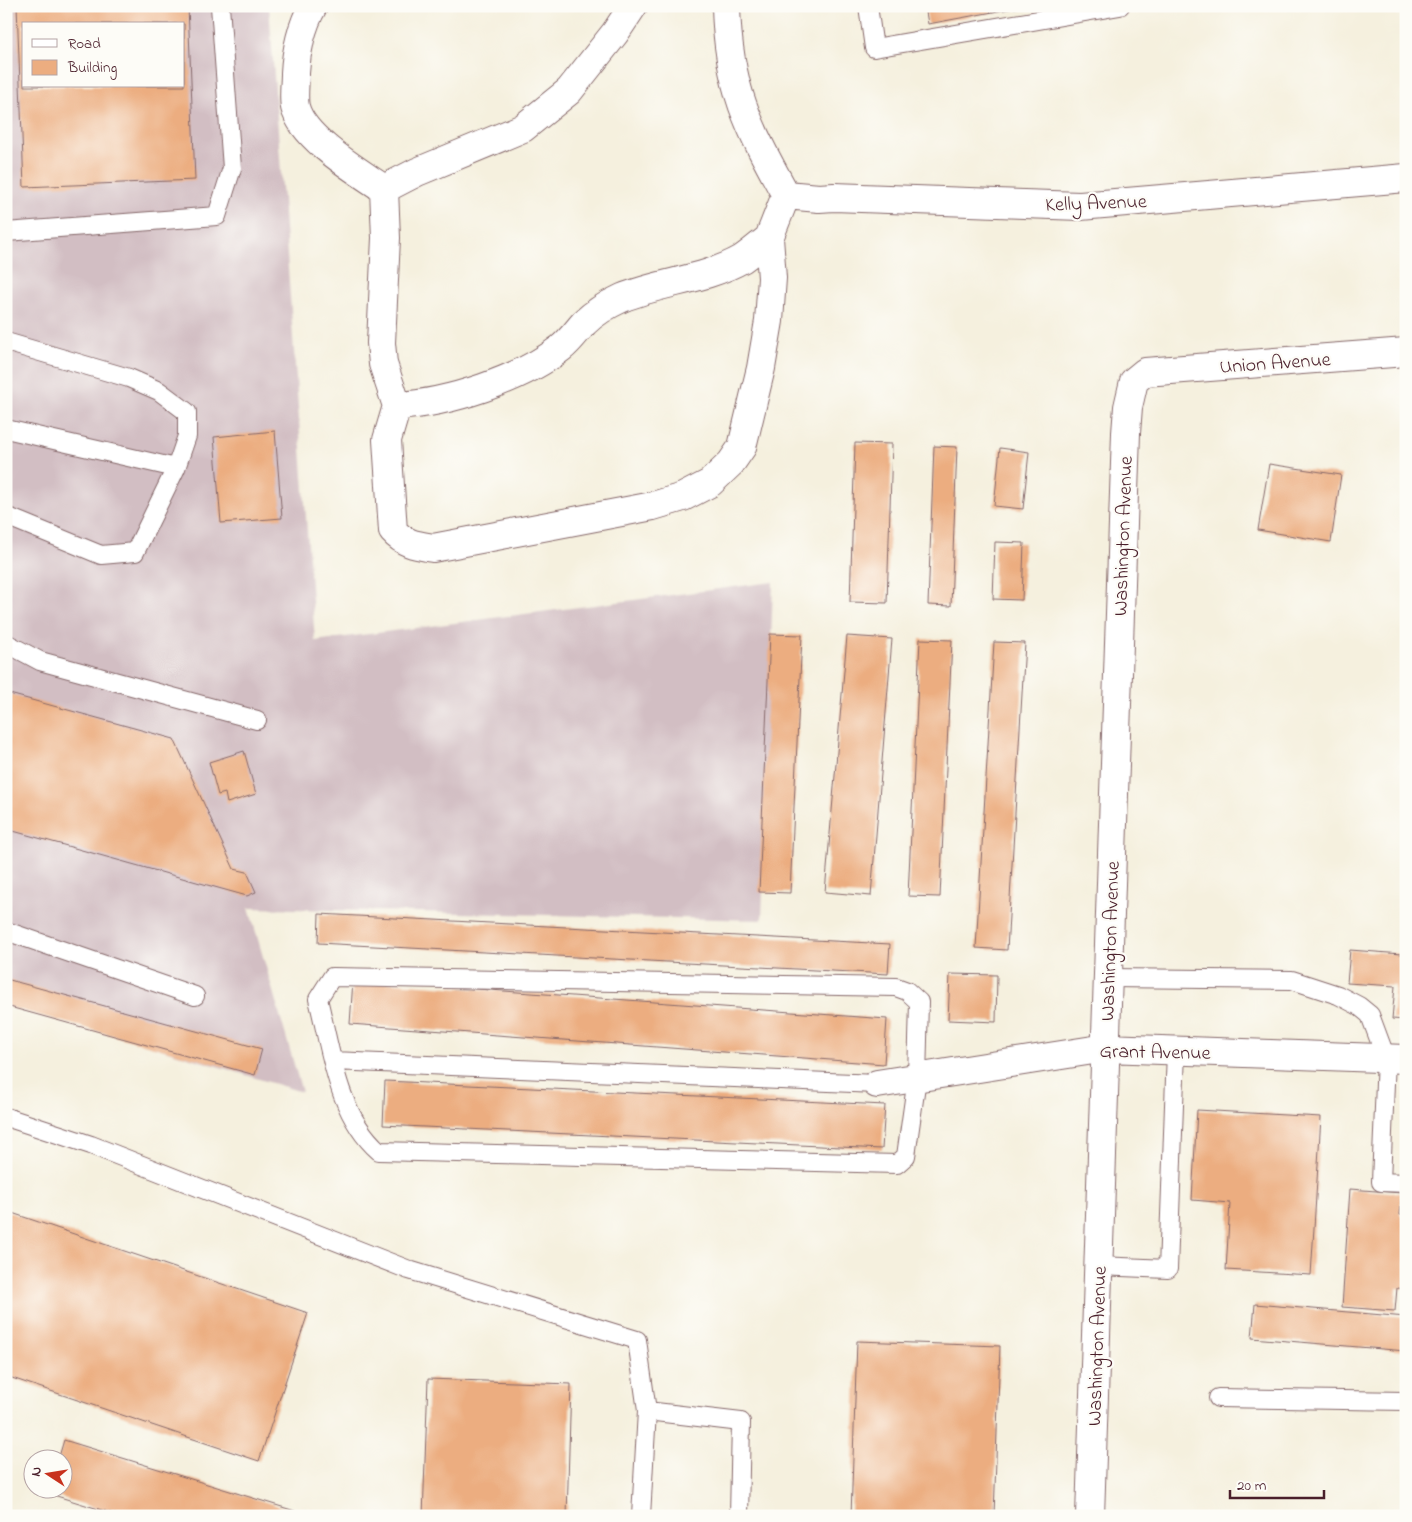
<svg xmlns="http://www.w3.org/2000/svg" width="1412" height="1522" viewBox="0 0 1412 1522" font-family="'Indie Flower',sans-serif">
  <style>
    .industrial { fill: #d2bec3; fill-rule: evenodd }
    .building { fill: #ecad80; fill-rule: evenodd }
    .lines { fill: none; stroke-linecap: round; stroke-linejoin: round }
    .service-casing { stroke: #86686a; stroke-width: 20 }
    .minor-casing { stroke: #86686a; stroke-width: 30 }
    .service { stroke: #fff; stroke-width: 18 }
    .minor { stroke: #fff; stroke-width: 28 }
    .labels { text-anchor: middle; stroke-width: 4.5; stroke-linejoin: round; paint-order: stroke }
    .street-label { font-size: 20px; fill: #4a1f2b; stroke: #fdfcf7 }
  </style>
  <rect width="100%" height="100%" fill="#fdfcf7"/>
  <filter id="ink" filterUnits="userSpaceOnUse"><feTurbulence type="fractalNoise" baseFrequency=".02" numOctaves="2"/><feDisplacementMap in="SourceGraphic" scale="10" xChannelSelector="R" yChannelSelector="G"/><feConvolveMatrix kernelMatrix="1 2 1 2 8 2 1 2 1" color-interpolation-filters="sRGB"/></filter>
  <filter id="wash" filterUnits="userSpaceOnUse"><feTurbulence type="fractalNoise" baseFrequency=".0096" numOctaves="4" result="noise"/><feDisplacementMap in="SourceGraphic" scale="20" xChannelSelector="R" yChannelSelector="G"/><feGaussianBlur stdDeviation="1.12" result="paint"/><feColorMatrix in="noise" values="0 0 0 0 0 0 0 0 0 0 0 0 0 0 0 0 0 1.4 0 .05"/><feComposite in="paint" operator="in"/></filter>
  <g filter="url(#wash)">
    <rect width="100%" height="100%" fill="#f5f0de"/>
    <path class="industrial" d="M6,6H269L315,641L773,582L762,920L249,908L302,1092L6,1002ZM24,24H184V86H24Z"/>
    <g id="blocks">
      <path class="building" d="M17,6H188L195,180L24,187ZM24,24H184V86H24Z
        M925,6H1019L1020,7L928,24Z
        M275,431L282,518L221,523L214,437Z
        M855,443L892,444L887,603L850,602Z
        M934,446L957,447L951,606L928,605Z
        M1000,448L1029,452L1023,509L994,506Z
        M1269,464L1341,475L1331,542L1258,530Z
        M995,542L1024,543L1022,600L993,599Z
        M770,634L802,635L790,893L759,892Z
        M847,636L892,639L871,896L825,892Z
        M920,639L952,640L940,897L908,896Z
        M994,642L1025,643L1007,950L976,948Z
        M6,693L174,739L234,869L247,872L256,892L247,896L6,829Z
        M244,751L256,794L227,803L225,793L218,795L209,762Z
        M319,914L890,944L888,974L318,943Z
        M1404,923H1406V1020L1392,1019L1395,986L1347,983L1350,950L1402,954Z
        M950,974L997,975L996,1022L948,1020Z
        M6,979L262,1049L255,1075L6,1006Z
        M353,980L887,1019L884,1064L350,1024Z
        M385,1081L885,1105L882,1149L383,1125Z
        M1197,1110L1321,1117L1311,1275L1226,1270L1230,1203L1192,1200Z
        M1350,1189L1402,1193L1400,1215L1406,1216V1289L1397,1288L1395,1311L1342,1307Z
        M6,1211L308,1313L259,1461L6,1376Z
        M1255,1304L1406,1317V1351L1252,1338Z
        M857,1341L1000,1346L994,1516H851Z
        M428,1379L571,1384L567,1516H423Z
        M64,1440L295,1511L293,1516H121L47,1493L48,1490H62V1460H58Z"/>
    </g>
  </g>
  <g filter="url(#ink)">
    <use href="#blocks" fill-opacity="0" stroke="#86686a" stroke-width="1"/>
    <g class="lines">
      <g class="service-casing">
        <path id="service" d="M868,6L874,48L1120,6
          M6,232L217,216L232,168L220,6
          M6,342L129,378L159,391L187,412V436L176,468
          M6,429L176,468L135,552L101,555L6,516
          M6,643L40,661L257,720
          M6,931L195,996
          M332,977L896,987L907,991L919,1002L917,1078L906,1156L897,1164L379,1151C337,1114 331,1050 318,999Z
          M1108,978L1292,980L1338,995L1359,1006L1370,1015L1386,1058L1381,1182L1406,1183
          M333,1061L877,1084
          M6,1117L91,1145L409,1270L637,1340L647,1411L741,1422L739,1516
          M1099,1266L1168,1269L1176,1051
          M1218,1398L1406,1401
          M641,1516L647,1411"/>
      </g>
      <g class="minor-casing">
        <path id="minor" d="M313,6C302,25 296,51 295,73C295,83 293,97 295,107C303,139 358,171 384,189
          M633,6L615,33L569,91L523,128L417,172L384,189L386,238L381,343L383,364L397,406L387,440L393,531C405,544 416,545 433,548L653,506L683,497L710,483L731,463L742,447L761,368L769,321L772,278L769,238L786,195C748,126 728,87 726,6
          M786,195L819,198L834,197L1080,206L1406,178
          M397,406C448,403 520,380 561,348C570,341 576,332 584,323C595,312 609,304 622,298C660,282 705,280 742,259C751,253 760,245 769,238
          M877,1084L1106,1048L1406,1059
          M1090,1516L1126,433L1128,407L1134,381L1145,372L1406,352"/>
      </g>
      <use href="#service" class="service"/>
      <use href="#minor" class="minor"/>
    </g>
  </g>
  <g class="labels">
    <g class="street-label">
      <text transform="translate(1096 202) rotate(-2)" y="7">Kelly Avenue</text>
      <text transform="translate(1275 362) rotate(-4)" y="7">Union Avenue</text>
      <text transform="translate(1122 536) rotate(-88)" y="7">Washington Avenue</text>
      <text transform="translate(1109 941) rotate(-88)" y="7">Washington Avenue</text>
      <text transform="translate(1155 1051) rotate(1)" y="7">Grant Avenue</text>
      <text transform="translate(1096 1346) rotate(-88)" y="7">Washington Avenue</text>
    </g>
  </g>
  <rect width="1412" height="1522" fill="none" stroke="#fdfcf7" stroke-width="25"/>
  <rect x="22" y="22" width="162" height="65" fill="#fdfcf7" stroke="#b5a4a5"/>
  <rect x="32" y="39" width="25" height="8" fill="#ffffff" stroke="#b5a4a5"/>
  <text x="68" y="48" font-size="15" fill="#4a1f2b">Road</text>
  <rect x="32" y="60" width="25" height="15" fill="#ecad80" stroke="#b5a4a5"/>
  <text x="68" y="72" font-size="15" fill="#4a1f2b">Building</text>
  <g transform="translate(48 1474) rotate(282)"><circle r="24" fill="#fdfcf7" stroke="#b5a4a5"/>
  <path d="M0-4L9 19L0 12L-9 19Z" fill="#c8321e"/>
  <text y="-8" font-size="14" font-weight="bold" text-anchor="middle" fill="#4a1f2b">N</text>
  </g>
  <path d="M1230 1490v8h94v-8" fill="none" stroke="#4a1f2b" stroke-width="2.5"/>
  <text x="1237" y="1490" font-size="15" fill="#4a1f2b" stroke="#fdfcf7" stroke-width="4" paint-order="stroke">20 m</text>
</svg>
